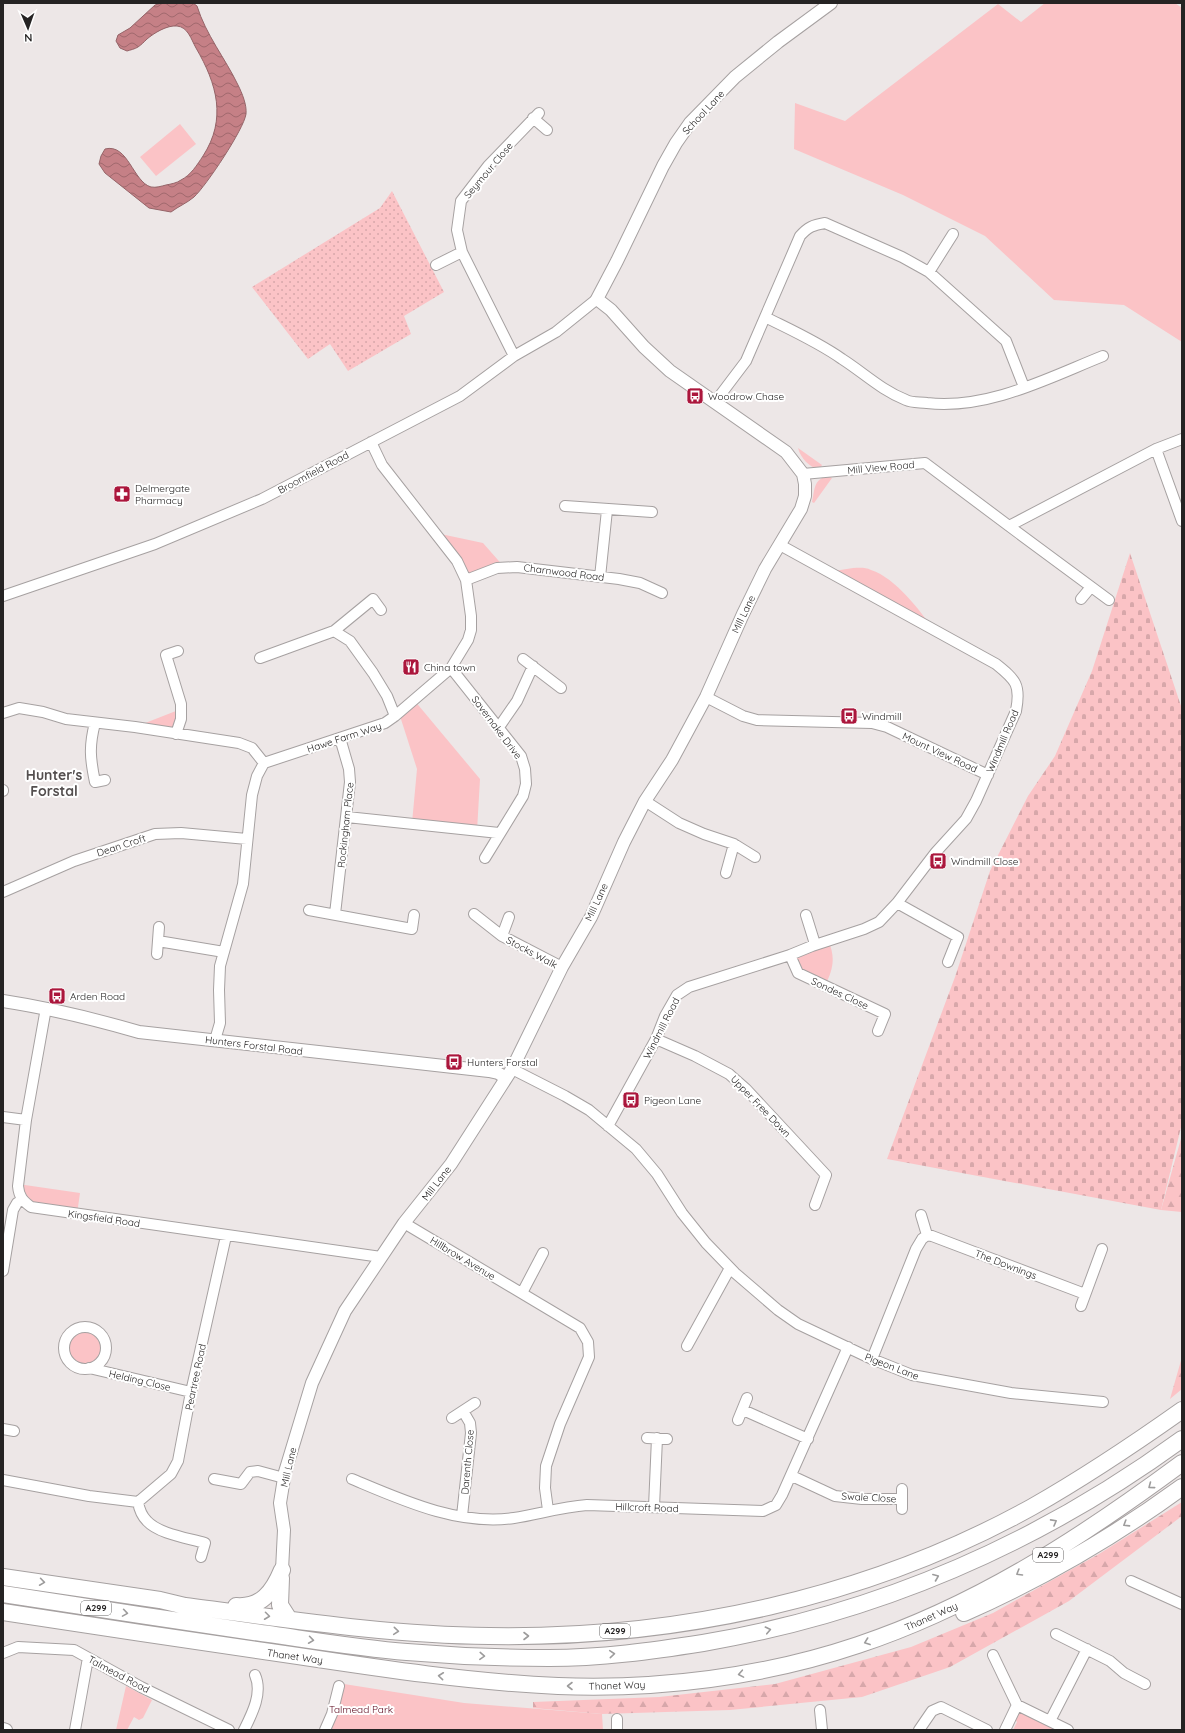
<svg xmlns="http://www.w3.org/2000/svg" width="1185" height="1733" viewBox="0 0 1185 1733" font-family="Quicksand,sans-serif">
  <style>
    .grass { fill: url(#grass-dots) }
    .forest { fill: url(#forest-firs) }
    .cemetery { fill: url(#cemetery-stones) }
    .park { fill: #fbc3c6 }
    .water { fill: url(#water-waves); stroke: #956468 }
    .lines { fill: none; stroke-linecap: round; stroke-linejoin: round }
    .minor-casing { stroke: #a6a1a1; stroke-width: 12 }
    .tertiary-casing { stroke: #a6a1a1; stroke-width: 14 }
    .trunk-casing { stroke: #a6a1a1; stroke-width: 18 }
    .minor { stroke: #fff; stroke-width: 10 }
    .tertiary { stroke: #fff; stroke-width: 12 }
    .trunk { stroke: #fff; stroke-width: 16 }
    .oneway { stroke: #9d9c9c }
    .labels { text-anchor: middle; stroke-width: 4; stroke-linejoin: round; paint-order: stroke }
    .shield { fill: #fff; stroke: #666565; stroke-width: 1 }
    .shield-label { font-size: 9px; font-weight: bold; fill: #252323 }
    .street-label { font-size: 10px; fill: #252323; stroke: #fff }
    .poi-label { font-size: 10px; fill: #252323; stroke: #fff; text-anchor: start }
    .park-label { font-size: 10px; fill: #5c071c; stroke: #fff }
    .district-label { font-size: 14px; font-weight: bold; fill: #544f4f; stroke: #fff }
  </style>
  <defs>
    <pattern id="grass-dots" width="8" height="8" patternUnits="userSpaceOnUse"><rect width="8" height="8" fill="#fbc3c6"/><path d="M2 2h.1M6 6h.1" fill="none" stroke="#d7a7aa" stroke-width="1.8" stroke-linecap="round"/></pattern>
    <pattern id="forest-firs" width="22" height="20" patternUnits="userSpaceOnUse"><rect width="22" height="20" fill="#fbc3c6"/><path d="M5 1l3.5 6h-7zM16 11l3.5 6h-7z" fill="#d7a7aa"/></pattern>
    <pattern id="cemetery-stones" width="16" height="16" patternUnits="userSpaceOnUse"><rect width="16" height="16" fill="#fbc3c6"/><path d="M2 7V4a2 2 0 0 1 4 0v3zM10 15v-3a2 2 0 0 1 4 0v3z" fill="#d7a7aa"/></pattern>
    <pattern id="water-waves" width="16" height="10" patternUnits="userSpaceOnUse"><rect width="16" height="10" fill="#c58086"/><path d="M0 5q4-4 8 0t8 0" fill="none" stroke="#a0686d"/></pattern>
  </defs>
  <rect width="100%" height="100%" fill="#ede7e7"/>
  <path class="grass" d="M392,191L444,292L404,316L411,334L348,371L330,344L308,359L252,287L380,208Z"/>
  <path class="forest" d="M1182,1135V1212L1161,1210Z
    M1182,1357V1389L1170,1399Z
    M1182,1502V1516L1069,1601L950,1667L862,1697L730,1710L602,1714L533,1708V1702L659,1697L775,1684L911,1647L993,1613L1099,1554Z"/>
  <path class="cemetery" d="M1130,553L1182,709V1123L1161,1210L887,1159L955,977L990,871L1028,796L1055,756L1092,671Z"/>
  <path class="park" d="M1045,3H1175L1182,8V342L1124,305L1054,300L985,236L903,195L794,149L795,103L845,121L998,4L1021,22Z
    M180,124L196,144L156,176L140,157Z
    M798,448L822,465L819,470C809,466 801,459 798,448Z
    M828,476L832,478L814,503L812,502C815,490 813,479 828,476Z
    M436,533L483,543L505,568L466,580Z
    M853,568C859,568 865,567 871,570C896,578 920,611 935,631L828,572Z
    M414,700L480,779L477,831L412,823L417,769L399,713Z
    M181,709L176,734L135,727Z
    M828,940C836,958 833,969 825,986L798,973L790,955Z
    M18,1184L80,1193L77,1214L31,1207Z
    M64 1348a21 21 0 1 1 42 0a21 21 0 1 1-42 0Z
    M344,1684L464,1703L602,1714L603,1730H330L340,1705Z
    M126,1686L152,1700L143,1718L139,1720L134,1717L127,1730H116Z
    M1017,1705L1067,1730H1013L1017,1722L1012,1715Z"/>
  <path class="water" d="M162,3H193L197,6C206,35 225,58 238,85C242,93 247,105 246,114C244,129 206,186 194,197C187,203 179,206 171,212L149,208L105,173L99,164L101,156L105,149C128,143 133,182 151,187C156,188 162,186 166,185C171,184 177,183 181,180C191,175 197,165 203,156C227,119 217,84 196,48C191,39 188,27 177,26C167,25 154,33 147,39C144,42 141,45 138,47C135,49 130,50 127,51L120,48L116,41L118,35L130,28L155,5Z"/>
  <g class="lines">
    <g class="minor-casing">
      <path id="minor" d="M533,118L547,130
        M436,265L462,252
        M929,272L953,234
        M765,317C791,330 818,342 842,359C864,373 881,390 906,400C912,403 920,402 927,403C988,410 1048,378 1103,356
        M514,356L462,252L457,230L461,201L488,166L539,113
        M715,402L746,361L800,236C808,227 813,225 825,223L902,257L929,272L1006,341L1024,387
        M1156,449L1182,521
        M803,474L925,463L1009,526L1156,449L1182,439
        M565,506L652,512
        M1009,526L1109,600
        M600,577L607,510
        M466,580L497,568L517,567L619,579L640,583L662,593
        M3,596L155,544L262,499L460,396L514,356L556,332L597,299
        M1081,599L1091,587
        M334,631L373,599L381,610
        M260,658L334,631L350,641L373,673L387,696L395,716
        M523,659L561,688
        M451,668L521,756L525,769L526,784L523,796L485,858
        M706,697L743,716L757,720L872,723L887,727L988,775
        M3,713L19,708L43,712L66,719L135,727L239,743L252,748L264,763
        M95,723C89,746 90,758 95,782L105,780
        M499,727L517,701L533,666
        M176,734L181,719V704L166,655L178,651
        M3,790V791
        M645,801L679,823L704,834L734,844L755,857
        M347,817L499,833
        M726,873L734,844
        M3,892L74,861L155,834L181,833L247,839
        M897,903L958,937L948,962
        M309,910L412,929L414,915
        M335,914L350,782L349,769L340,738
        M474,914L502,936L562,967
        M806,915L815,944
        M502,936L509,917
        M158,941L224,952
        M157,954L159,927
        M790,955L798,973L885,1014L878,1031
        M46,1008L26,1120L18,1186C19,1197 23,1201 31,1207L381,1257
        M656,1039L695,1056L729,1074L746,1089L826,1175L815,1205
        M215,1040L220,1023L219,990L220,966L243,884L252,795L257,776L264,763L385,723L395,716L451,668L468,640L471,630V616L466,580L457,561L382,465L371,442
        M512,1069L565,1096L589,1110L636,1149L657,1174L682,1213L706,1243L735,1273L778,1310L798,1324L872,1359L912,1375L1011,1393L1103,1402
        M3,1117L26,1120
        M608,1126L656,1039L665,1016L677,995L689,987L790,955L812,946L864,929L879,922L897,903L936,852L966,819L976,801L1016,711C1021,685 1016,680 996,664L780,545
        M921,1215L927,1235
        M404,1223L580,1328L588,1342L589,1357L560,1424L546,1466L545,1488L548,1510
        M3,1271L13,1210L17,1203L22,1200
        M522,1293L543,1253
        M1081,1306L1102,1249
        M64 1348a21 21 0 1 1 42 0a21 21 0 1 1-42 0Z
        M687,1346L730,1268
        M872,1359L916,1249L922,1239L927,1235L932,1236L1085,1294
        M89,1368L191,1392
        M743,1410L808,1439
        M452,1418L475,1403
        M738,1420L747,1398
        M3,1429L14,1431
        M647,1438L667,1439
        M792,1476L835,1496L862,1499H902
        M214,1479L241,1484L250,1472L258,1471L284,1478
        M352,1479C402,1500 458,1526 514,1518C539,1514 561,1507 587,1505L763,1511L776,1505L782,1495L848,1347
        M3,1480L89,1496L138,1502L171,1474L178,1461L191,1392L226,1236
        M138,1502C139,1508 142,1516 147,1521C159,1534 188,1538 205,1543L201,1557
        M654,1507L657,1438
        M902,1509V1489
        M462,1516L471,1433L470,1423L463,1411
        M1131,1581L1182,1604
        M1056,1634L1110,1661L1124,1673L1145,1684
        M3,1653L18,1647L74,1650L141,1687L229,1730
        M993,1655L1017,1705
        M820,1710L822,1730
        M617,1719V1730
        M1050,1721L1087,1649
        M75,1730L88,1658
        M244,1730C252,1714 263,1693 255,1675
        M325,1730L332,1714L339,1686
        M919,1730L932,1711L941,1707L987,1730
        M1005,1730L1017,1705L1068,1730"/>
    </g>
    <g class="tertiary-casing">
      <path id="tertiary" d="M3,1001C49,1008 94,1019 139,1032L489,1071L498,1073L506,1078
        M282,1570L284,1530L280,1503L285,1472L312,1383L345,1311L404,1223L451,1164L512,1069L562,967L591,917L624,842L645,801L672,760L706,697L743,614L765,569L801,509L805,496V484L803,474L786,452L670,371L644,347L611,310L597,299L617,261L663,166L676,143L690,123L735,77L778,42L831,3
        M3,1729L6,1730"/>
    </g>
    <g class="trunk-casing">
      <path id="trunk" d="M3,1577L160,1600L185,1606C286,1619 387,1635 489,1636C676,1639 868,1598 1032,1507C1083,1478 1134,1444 1182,1410
        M281,1578L280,1605L289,1619
        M3,1594C87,1607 170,1620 254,1632C305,1639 356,1648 407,1652C454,1656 502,1658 549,1658C601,1658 652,1651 703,1643C879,1613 1038,1544 1182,1439
        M236,1606C261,1608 273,1592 282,1570
        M3,1612C101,1627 200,1642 298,1656C384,1669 471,1682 558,1686C658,1690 763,1677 858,1645C978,1605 1082,1537 1182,1463
        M964,1613C1041,1579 1115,1536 1182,1487"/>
    </g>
    <use href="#minor" class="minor"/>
    <use href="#tertiary" class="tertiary"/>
    <use href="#trunk" class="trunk"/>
  </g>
  <defs><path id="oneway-chevron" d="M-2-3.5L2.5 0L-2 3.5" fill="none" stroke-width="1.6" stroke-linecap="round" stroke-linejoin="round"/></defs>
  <g class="oneway">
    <use href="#oneway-chevron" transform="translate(1151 1486) rotate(143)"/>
    <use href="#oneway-chevron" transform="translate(1054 1522) rotate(-29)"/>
    <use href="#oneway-chevron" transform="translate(1126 1524) rotate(148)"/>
    <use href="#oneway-chevron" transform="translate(1019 1573) rotate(149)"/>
    <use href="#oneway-chevron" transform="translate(936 1577) rotate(-22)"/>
    <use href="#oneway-chevron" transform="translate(42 1582) rotate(8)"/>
    <use href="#oneway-chevron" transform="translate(125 1613) rotate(9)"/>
    <use href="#oneway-chevron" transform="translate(267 1616) rotate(7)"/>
    <use href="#oneway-chevron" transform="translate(768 1630) rotate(-12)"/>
    <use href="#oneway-chevron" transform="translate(396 1631) rotate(5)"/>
    <use href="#oneway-chevron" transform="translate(526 1636)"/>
    <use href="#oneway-chevron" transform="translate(311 1640) rotate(8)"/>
    <use href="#oneway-chevron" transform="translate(867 1642) rotate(160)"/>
    <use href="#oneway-chevron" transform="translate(612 1654) rotate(-5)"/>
    <use href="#oneway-chevron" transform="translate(482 1656) rotate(3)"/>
    <use href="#oneway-chevron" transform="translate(741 1674) rotate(170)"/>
    <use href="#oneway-chevron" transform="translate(441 1676) rotate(-174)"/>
    <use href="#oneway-chevron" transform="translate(570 1686) rotate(-180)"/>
  </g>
  <defs>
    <g id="bus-square" transform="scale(0.9)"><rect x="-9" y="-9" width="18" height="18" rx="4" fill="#ab163c" stroke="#fff"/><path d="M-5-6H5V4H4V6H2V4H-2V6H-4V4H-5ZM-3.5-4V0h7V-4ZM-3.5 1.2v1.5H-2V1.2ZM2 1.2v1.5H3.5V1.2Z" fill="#fff"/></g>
    <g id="pharmacy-square" transform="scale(0.9)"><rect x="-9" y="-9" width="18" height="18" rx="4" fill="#ab163c" stroke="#fff"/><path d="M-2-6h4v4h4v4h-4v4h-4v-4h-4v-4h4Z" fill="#fff"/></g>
    <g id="restaurant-square" transform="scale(0.9)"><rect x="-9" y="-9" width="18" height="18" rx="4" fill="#ab163c" stroke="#fff"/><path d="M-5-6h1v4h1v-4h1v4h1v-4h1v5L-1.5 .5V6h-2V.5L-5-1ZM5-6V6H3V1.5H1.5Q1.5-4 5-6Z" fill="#fff"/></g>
  </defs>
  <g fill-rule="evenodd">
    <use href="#bus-square" x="695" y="396"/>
    <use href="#pharmacy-square" x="122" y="494"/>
    <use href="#restaurant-square" x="411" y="667"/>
    <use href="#bus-square" x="849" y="716"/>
    <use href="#bus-square" x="938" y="861"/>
    <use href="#bus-square" x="57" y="996"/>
    <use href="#bus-square" x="454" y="1062"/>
    <use href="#bus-square" x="631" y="1100"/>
  </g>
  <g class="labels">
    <g class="shield">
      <rect x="1033" y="1548" width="30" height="14" rx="3"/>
      <rect x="81" y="1601" width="30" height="14" rx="3"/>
      <rect x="600" y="1624" width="30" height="14" rx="3"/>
    </g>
    <g class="shield-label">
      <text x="1048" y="1558">A299</text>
      <text x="96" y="1611">A299</text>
      <text x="615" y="1634">A299</text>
    </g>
    <g class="street-label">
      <text transform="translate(703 112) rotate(-47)" y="4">School Lane</text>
      <text transform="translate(488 170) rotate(-50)" y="4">Seymour Close</text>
      <text transform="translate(881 467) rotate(-5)" y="4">Mill View Road</text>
      <text transform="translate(313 472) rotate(-28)" y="4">Broomfield Road</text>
      <text transform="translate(564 572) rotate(7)" y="4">Charnwood Road</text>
      <text transform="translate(743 614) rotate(-64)" y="4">Mill Lane</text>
      <text transform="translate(497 727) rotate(53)" y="4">Savernake Drive</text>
      <text transform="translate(344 737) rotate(-18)" y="4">Hawe Farm Way</text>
      <text transform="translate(1002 741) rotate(-67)" y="4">Windmill Road</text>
      <text transform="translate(940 752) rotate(25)" y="4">Mount View Road</text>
      <text transform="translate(345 825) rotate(-84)" y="4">Rockingham Place</text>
      <text transform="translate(121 845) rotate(-18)" y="4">Dean Croft</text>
      <text transform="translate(596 902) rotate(-65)" y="4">Mill Lane</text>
      <text transform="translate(532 952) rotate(28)" y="4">Stocks Walk</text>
      <text transform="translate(840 993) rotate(25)" y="4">Sondes Close</text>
      <text transform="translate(661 1028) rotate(-63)" y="4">Windmill Road</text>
      <text transform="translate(254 1045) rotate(7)" y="4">Hunters Forstal Road</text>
      <text transform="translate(761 1106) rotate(46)" y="4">Upper Free Down</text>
      <text transform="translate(436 1183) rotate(-52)" y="4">Mill Lane</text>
      <text transform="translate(104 1218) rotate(8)" y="4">Kingsfield Road</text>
      <text transform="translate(463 1258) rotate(31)" y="4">Hillbrow Avenue</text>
      <text transform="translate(1006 1264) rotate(21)" y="4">The Downings</text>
      <text transform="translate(892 1366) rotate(21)" y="4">Pigeon Lane</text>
      <text transform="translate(195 1377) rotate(-78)" y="4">Peartree Road</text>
      <text transform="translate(140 1380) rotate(13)" y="4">Helding Close</text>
      <text transform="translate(467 1462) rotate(-85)" y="4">Darenth Close</text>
      <text transform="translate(288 1467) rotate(-77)" y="4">Mill Lane</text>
      <text transform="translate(869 1497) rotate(3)" y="4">Swale Close</text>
      <text transform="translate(647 1507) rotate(2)" y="4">Hillcroft Road</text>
      <text transform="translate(931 1616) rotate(-24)" y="4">Thanet Way</text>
      <text transform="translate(295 1656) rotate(8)" y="4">Thanet Way</text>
      <text transform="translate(119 1674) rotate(28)" y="4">Talmead Road</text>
      <text transform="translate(617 1685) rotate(-2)" y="4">Thanet Way</text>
    </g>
    <g class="poi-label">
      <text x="708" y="400">Woodrow Chase</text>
      <text x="135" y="492">Delmergate<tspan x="135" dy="12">Pharmacy</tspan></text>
      <text x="424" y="671">China town</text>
      <text x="862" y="720">Windmill</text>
      <text x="951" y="865">Windmill Close</text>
      <text x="70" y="1000">Arden Road</text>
      <text x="467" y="1066">Hunters Forstal</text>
      <text x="644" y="1104">Pigeon Lane</text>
    </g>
    <g class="park-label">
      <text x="361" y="1713">Talmead Park</text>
    </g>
    <g class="district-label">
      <text x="54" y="780">Hunter's<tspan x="54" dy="16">Forstal</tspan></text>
    </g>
  </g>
  <rect width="1185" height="1733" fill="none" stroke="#252323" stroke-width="8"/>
  <g transform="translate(28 28) rotate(178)" stroke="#ffffff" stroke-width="3" paint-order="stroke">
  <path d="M0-3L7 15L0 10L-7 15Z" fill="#252323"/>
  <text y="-6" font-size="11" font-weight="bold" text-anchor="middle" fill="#252323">N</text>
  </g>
</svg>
